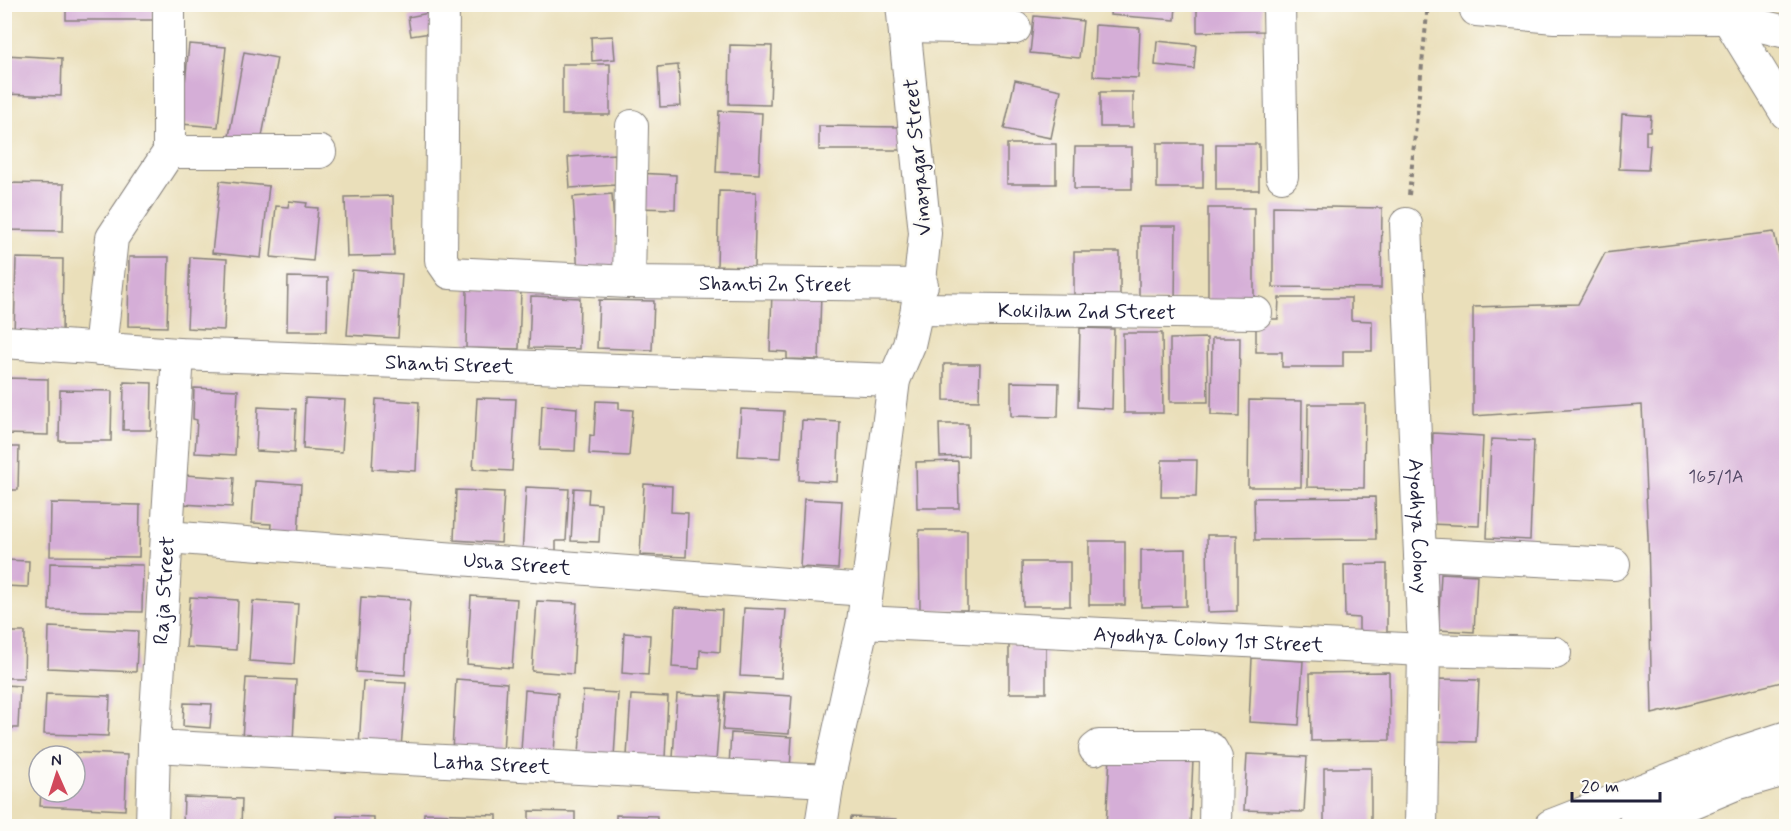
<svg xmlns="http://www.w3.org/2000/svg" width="1791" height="831" viewBox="0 0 1791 831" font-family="Mynerve,sans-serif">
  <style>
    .building { fill: #d5aed7 }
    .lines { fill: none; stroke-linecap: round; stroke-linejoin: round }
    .minor-casing { stroke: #86807a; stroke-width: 34 }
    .major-casing { stroke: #86807a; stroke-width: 35 }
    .path { stroke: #86807a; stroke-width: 4; stroke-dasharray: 4.5 4.5; stroke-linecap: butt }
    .minor { stroke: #fff; stroke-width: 32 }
    .major { stroke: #fff; stroke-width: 33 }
    .labels { text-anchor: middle; stroke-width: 5; stroke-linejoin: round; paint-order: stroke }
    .number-label { font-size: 18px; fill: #4f4562 }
    .street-label { font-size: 21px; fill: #22223b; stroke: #fdfcf7 }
  </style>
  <rect width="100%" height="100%" fill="#fdfcf7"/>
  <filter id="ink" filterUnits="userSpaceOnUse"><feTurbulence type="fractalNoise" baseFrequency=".0167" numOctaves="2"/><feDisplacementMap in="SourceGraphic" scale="12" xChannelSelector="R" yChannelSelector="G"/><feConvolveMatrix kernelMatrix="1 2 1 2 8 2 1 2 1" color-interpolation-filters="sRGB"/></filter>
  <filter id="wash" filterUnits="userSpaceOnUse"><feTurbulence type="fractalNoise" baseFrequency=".008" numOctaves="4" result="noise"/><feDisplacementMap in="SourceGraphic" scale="24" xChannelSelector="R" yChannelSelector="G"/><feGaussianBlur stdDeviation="1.35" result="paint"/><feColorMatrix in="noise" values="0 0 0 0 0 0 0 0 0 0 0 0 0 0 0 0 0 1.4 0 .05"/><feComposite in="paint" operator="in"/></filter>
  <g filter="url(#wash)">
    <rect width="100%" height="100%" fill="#eadfba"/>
    <g id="blocks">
      <path class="building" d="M66,4H153V20H66Z
        M1001,4H1034V11L1001,10Z
        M1111,4H1176L1175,20L1110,15Z
        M1197,4H1263L1264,31L1197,32Z
        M434,12L437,32L411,36L408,17Z
        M1034,16L1083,21L1079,58L1030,53Z
        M1095,25L1140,28L1138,78L1093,76Z
        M613,36L615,59L592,61L591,37Z
        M1157,41L1196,45L1194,69L1155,65Z
        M189,44L226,47L218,127L181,124Z
        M730,45L772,46L770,105L729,104Z
        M244,52L277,58L260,147L228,142Z
        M4,55L62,58L61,96L4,94Z
        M562,64H610V115H562Z
        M678,65L681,106L660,107L658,67Z
        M1015,80L1061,90L1051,138L1004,129Z
        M1100,92H1133V127H1100Z
        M719,111L762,113L759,174L716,172Z
        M1622,114L1651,116L1650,131H1646V145H1650L1648,170L1619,169Z
        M819,126L905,127V150H819Z
        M1157,143H1203V188H1157Z
        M1007,144H1056V184H1007Z
        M1216,144H1259V190H1216Z
        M1075,147H1132V189H1074Z
        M615,154L616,185L570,188L568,157Z
        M636,173L676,175L675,209L635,208Z
        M220,181L269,186L261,258L212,253Z
        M4,183L64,184L63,231L4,230Z
        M719,191L756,192L754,267L717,266Z
        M612,194L617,271L578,274L573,197Z
        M393,196L394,256L347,257L345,197Z
        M289,201L307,203L306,207L318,208L313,261L271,257L276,206L288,207Z
        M1273,206L1382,208L1381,288L1273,287Z
        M1208,208H1254V308H1208Z
        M1139,226H1176L1175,301H1139Z
        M1774,232L1786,284V681L1652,714L1648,537L1642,405L1473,416V307L1578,304L1605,253Z
        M1074,252H1120V301L1074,302Z
        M129,257H169L167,327L128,326Z
        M190,257L227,259L224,330L187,328Z
        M16,258L63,259L62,336L14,335Z
        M352,270L402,274L398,338L347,335Z
        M288,277L328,278L327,331H287Z
        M467,288L521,290L519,349L466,348Z
        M772,291L821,292L819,360L787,359V352L770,351Z
        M531,296L580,298L579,349L529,348Z
        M1279,298H1351V320L1372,321V351H1343V367H1282V352H1256V319H1278Z
        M599,300L654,301L652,350L597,348Z
        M1080,328L1114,329L1112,409L1078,407Z
        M1123,333H1162L1163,413H1124Z
        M1207,338L1208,402H1170V339Z
        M1212,338H1240L1239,416L1211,415Z
        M944,364H980L979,401L944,400Z
        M4,378L48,379V435L4,434Z
        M124,382L152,383L151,430H123Z
        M1011,382L1059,383L1058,417L1011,416Z
        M194,388L238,390L235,455L195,453L197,420L193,419Z
        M60,390L112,391L111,441H59Z
        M305,398L345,400L342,452L303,449Z
        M477,398L516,399L512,471L473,469Z
        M376,399L419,402L416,471L372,469Z
        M1249,400L1302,401L1301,487H1248Z
        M596,401L619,402V409L633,410L629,456L589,454L590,435L594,436Z
        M1308,404H1365L1364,488L1307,487Z
        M542,405L577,408L575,451L540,450Z
        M258,407L296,409L294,453L256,451Z
        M741,409L784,411L781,458L738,456Z
        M802,420L840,422L837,482L799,480Z
        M939,424H968V456L940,457Z
        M1433,433L1483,436L1479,526L1429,524Z
        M1491,439L1534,441L1530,540L1487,538Z
        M4,447H19L18,490H4Z
        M1162,460H1197L1196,497H1161Z
        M958,461L959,508H917L916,462Z
        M184,475L234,478L232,507L182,504Z
        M255,481L301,484L298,537L270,536L271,524L252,523Z
        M644,484L672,486L671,512L688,513L686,557L640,555Z
        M526,487L569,489L566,541H556V557L522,555Z
        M574,488L589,489L588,503L601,504L599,542L571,541Z
        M456,490L504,492L501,543L454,540Z
        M1375,497L1376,539L1255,540L1254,498Z
        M804,499L842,501L838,569L800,567Z
        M51,503L140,505L139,557L50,556Z
        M919,530H967V610H920Z
        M1207,535H1237V611L1208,612Z
        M1089,541H1125V605H1089Z
        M1186,549V606L1141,607V550Z
        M4,560L29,561L28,587L4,586Z
        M1022,562H1070V606H1023Z
        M50,563L143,565L142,612L49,610Z
        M1387,564V632L1359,633V618L1345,617L1344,565Z
        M1441,573L1477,575L1474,632L1438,630Z
        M471,596L517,599L512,668L467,664Z
        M190,597L238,600L236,650L186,647Z
        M361,597L410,600L405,675L356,672Z
        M253,601L298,604L294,664L249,661Z
        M537,601L577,603L573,674L532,671Z
        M675,607L722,610L720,652L700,650L699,669L672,667Z
        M744,608L786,610L781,678L740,676Z
        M49,627L138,631L136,672L48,668Z
        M4,632H25L24,678H4Z
        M624,633L650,635L648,675L622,673Z
        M1046,643V693H1009V644Z
        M1252,658L1303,661L1299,725L1249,722Z
        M1389,672L1390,740L1311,741L1310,673Z
        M246,678L296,680L293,742L242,739Z
        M456,679L507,683L503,754L452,751Z
        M1437,679L1479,680L1476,742L1434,741Z
        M363,681L406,683L401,749L359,747Z
        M5,685L20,686L18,728H5Z
        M525,690L558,693L554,753L521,751Z
        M583,691L618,693L614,757L579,755Z
        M726,692L792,696L789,734L723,730Z
        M46,694L110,696L108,736L44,734Z
        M677,694L721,696L716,761L673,758Z
        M631,695L668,697L665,758L627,756Z
        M184,703L212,704L210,728L183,726Z
        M731,733L792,737L790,770L729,766Z
        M42,751L127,755L125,810L40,806L41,792H75V756H42Z
        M1247,754L1307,757L1304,812L1244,810Z
        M1110,756L1193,760L1190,826H1106Z
        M1324,768H1371V826H1324Z
        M184,797L242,799L241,826H183Z
        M529,811L575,812V826H529Z
        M424,813L497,815V826H423Z
        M616,815L657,816V826H616Z
        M337,816L374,817V826H337Z
        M851,817L896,819L895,826H850Z"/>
    </g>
  </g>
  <g filter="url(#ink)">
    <use href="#blocks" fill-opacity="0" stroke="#86807a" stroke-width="1.5"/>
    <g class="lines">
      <g class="minor-casing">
        <g id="minor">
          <path id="s1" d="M443,4L441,260L450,273L629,282L922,285"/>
          <path d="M1279,4L1282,176"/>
          <path d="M1722,9L1786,113"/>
          <path d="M1476,10L1555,17L1727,18L1786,32"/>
          <path d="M905,26L1015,28"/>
          <path d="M169,152H320"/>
          <path id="s2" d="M1406,224L1424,650L1421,826"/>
          <path d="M629,282L632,126"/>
          <path id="s3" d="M917,309L1256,313"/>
          <path id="s4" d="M4,342L178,354L894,380"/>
          <path d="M100,349L112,238L169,152V4"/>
          <path id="s5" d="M167,537L865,590"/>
          <path d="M1420,554L1614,564"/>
          <path id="s6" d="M863,622L1424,650L1555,653"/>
          <path id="s7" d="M154,746L828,781"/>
          <path d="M1095,749L1099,746H1205L1211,749L1216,758L1215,826"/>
          <path id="s8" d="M152,826L154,746L178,354"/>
          <path d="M821,826L828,781L863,622L894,380L909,345L917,309L925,233L902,4"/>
        </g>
      </g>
      <g class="major-casing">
        <path id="major" d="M1551,826L1731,756L1786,738
          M1634,826L1734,784L1786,769"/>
      </g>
      <path class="path" d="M1409,195L1428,4"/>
      <use href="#minor" class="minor"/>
      <use href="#major" class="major"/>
    </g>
  </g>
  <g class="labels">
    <g class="number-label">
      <text x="1716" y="482">165/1A</text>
    </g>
    <g class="street-label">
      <text transform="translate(917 157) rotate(-95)" y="7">Vinayagar Street</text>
      <text dy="7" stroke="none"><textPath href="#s1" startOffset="597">Shanti 2n Street</textPath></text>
      <text dy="7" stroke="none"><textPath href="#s3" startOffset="170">Kokilam 2nd Street</textPath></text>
      <text dy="7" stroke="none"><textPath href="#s4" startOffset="446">Shanti Street</textPath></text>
      <text dy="7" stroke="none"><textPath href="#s2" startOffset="302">Ayodhya Colony</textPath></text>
      <text dy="7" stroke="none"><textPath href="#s5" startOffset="351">Usha Street</textPath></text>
      <text dy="7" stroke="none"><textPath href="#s8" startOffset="236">Raja Street</textPath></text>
      <text dy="7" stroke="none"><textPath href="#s6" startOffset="346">Ayodhya Colony 1st Street</textPath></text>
      <text dy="7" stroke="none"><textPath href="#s7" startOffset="338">Latha Street</textPath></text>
    </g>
  </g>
  <rect width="1791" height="831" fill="none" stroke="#fdfcf7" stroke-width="24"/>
  <g transform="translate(57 774) rotate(357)"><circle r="28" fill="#fdfcf7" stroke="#a5a5ac" stroke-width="1.5"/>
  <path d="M0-4.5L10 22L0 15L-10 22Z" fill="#d1495b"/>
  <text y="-9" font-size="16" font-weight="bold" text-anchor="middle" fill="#22223b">N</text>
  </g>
  <path d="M1572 792v9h88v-9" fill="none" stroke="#22223b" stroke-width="3"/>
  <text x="1581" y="792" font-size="18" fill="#22223b" stroke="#fdfcf7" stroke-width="4.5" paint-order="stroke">20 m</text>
</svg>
